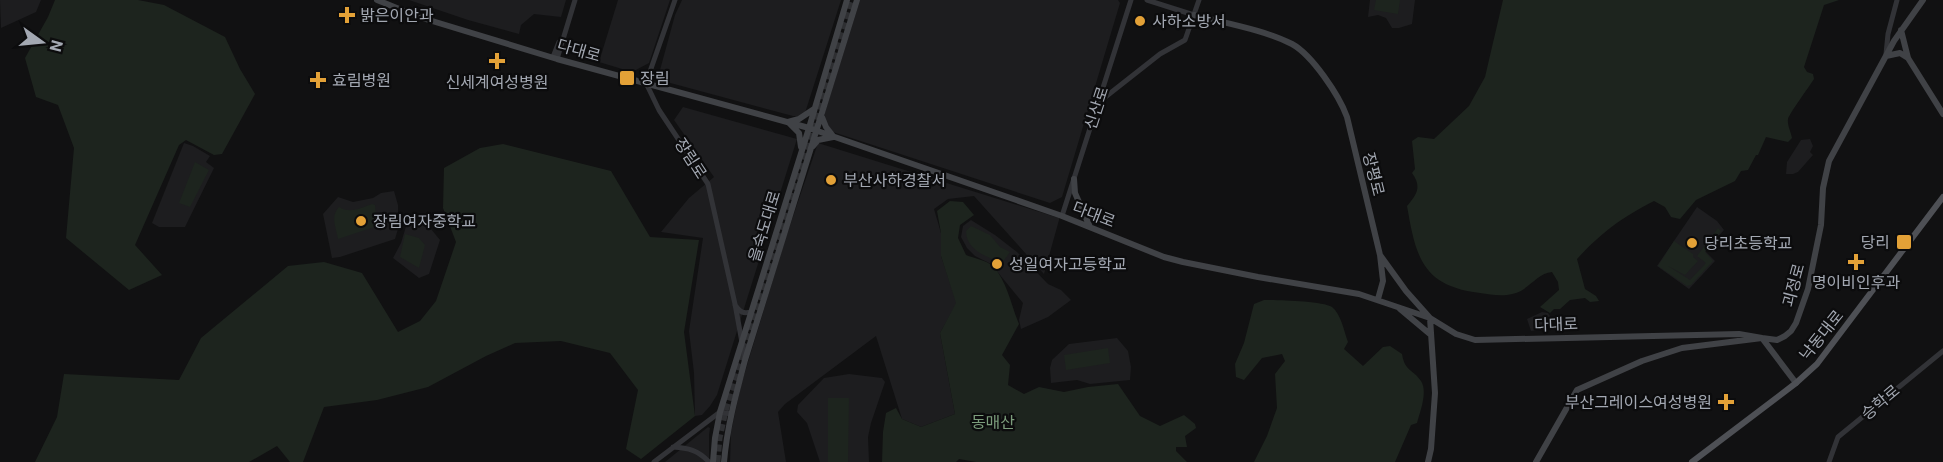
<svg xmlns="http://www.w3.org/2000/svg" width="1943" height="462" viewBox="0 0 1943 462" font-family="Roboto,'Noto Sans KR',sans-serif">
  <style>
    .built { fill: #1d1d1f }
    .green { fill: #1d241e }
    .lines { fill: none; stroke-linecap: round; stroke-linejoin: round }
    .trunk-tunnel { stroke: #2e2f32; stroke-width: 7; stroke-dasharray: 7 3.5; stroke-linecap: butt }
    .tertiary { stroke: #323337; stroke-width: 5 }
    .secondary { stroke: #404246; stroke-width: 6 }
    .primary { stroke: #4e5055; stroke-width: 6 }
    .poi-dot { fill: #e3a137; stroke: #0c0c0d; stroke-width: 2 }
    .labels { text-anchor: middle; stroke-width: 4.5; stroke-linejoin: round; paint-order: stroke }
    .poi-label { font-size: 16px; fill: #a3a8b2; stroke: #0c0c0d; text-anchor: start }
    .street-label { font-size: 16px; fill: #a3a8b2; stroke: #0c0c0d }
    .park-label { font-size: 16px; fill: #7b9c7b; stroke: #0c0c0d }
  </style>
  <rect width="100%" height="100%" fill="#111112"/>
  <path class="built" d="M0,0H41L36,12L1,28Z
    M409,0H566L561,17L534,14L521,25L519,34L468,20Z
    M618,0H670L649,63L632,72L599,62Z
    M682,0H841L805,113L800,116H793L663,81L660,70L675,15Z
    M860,0H1118L1120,3L1062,197L1050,203L833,132L824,120L825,112Z
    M1370,0H1415L1412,24L1399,28H1392L1386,18L1378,15L1368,17Z
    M683,107L797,139L717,395L710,406L702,415L695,416L694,373L689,331L703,238L661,232L689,198L714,177L674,120Z
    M1810,139L1813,146L1810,152L1813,155L1798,172L1793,174H1786L1787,162L1801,140Z
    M184,143L193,146L210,156L206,162L214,168L185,227H159L152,223Z
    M818,143L1059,218V220L1044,274L974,196L948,199L934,209L941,233V256L957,303L940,333L955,414L921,427L902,419L876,336L785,404L778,412L786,462H730L731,432L741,385L785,240Z
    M394,191L398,205V229L395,239L340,257L332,258L323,214L338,197L353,202L373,198L381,193Z
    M1697,207L1717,221L1724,230L1705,251L1715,261L1689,289L1657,266Z
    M971,220L995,235L1017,252L1048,284L1061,290L1071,300L1048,317L1021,329L1019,320L1023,303L991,264L975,256L967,248L961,237L963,226Z
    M416,222L431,229L440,240L429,274L419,278L393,258L401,243L407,223Z
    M1542,312L1548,313L1550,316V329L1531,331L1527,319Z
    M1117,338L1128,351L1131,367L1130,380L1090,384L1077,380L1051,383L1050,368L1052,360L1069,344Z
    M849,374L882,378L885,382L871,423L868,437L869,462H820L807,423L797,412L798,405L824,378Z
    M708,427L710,428L709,435V462H665Z"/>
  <path class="green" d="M55,0H138L164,5L225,37L240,69L255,94L222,154L214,155L186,140L179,145L135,245L162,275L129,290L66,238L74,148L58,105L36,97L25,58L48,17Z
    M1376,0H1400L1398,14L1374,10Z
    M1503,0H1839L1824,5L1804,67L1807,72L1813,74L1814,79C1809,87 1789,114 1788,119C1787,125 1791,132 1792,138L1788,142L1766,137L1758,155H1756L1748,170L1741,171L1735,181L1696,200L1680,219L1671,217L1665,207L1654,201C1621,218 1602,232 1577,259L1585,289L1596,296L1599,301L1590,302L1585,298L1570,300L1560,309H1554L1550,313L1540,307L1559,290L1558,282L1552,272C1538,273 1530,288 1516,293C1504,297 1492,295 1480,293C1422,286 1416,257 1407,206C1417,194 1422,187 1412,173L1415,169L1412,141L1418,137L1434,139L1469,106L1485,77Z
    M503,144L611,171L650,237L699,240L684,332L695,416L641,459L626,449L638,390L610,353L561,341L515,343L486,356L428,387L377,400L324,407L303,462H290L277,446L249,462H35L57,417L64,374L179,380L201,338L288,266L324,262L362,273L398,332L420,321L436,301L456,242L443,208L444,168L480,148Z
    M195,162L209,170L190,207L179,203Z
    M950,201L963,202L974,215L960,225L958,238L966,255C974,258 987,261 993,266C1007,281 1011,305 1019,324L1002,355L1010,365L1008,385L1024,394L1039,387L1064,392L1088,387L1118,384L1140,416L1160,426L1184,415L1195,424L1196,428L1185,436L1187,447H1176V451L1187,462H976L959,459L956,462H882L883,432L886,413L896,408L902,419L921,427L955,414L940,333L956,303L941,256V233L937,211Z
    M372,204L375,205L377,226L338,239C336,227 330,217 339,207C350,214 361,208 372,204Z
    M971,226L990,235L1000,247L1010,252L1002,263C987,257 966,250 966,231Z
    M1718,228L1721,231L1705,252L1713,261L1691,285L1687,286L1658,266L1674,241L1693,254V257L1698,261L1685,275L1668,266L1690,280L1706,263L1697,256Z
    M405,234L419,238L425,245L419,268L400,257Z
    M1264,300C1278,300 1322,301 1332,307C1341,314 1344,331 1348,342L1344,349L1363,366L1383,347L1390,346L1402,354C1405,372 1413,369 1421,381C1428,392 1420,412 1417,423L1411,425L1395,462H1254L1267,436L1277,408L1275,374L1285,361L1282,354L1262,358L1244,380L1236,377L1235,364L1244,343L1254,304Z
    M1108,348L1110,363L1066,370L1064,355Z
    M828,398H849L848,462H828Z"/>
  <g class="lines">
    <path class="trunk-tunnel" d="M717,462L719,438L725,411L851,0"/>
    <path class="tertiary" d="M675,0L646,83L659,110L708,184L735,304L745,359
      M1147,0L1194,15
      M1886,54L1888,34L1897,0
      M553,57L559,42
      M557,59L575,0
      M1099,102L1160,54L1185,40L1199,0
      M1062,216L1131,0
      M735,305C740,312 743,314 751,312
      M673,447C688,448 698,450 709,462
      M654,462L720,412L731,414
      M1829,462L1838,437L1943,351"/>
    <path class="secondary" d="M377,0L419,17L557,59L809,128L1062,216L1164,257L1183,262L1258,277L1359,294L1430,318L1456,334L1475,340L1739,334L1762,338L1796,383
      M1194,15C1224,23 1265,30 1292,44C1312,55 1339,95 1347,117L1380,255L1406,291L1430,318L1435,393L1431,449L1428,462
      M1901,30L1908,58L1943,114
      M1886,56L1900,53L1908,58
      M822,117L826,127L833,136
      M813,146L818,140L833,137
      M801,147L799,133L788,122L799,119L814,109
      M1074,179L1075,193L1090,227
      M1378,299L1383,281L1380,255
      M1400,309L1431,335
      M713,462L715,438L720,412L809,128L847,0
      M724,462C727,427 736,394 745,360L857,0
      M1536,462L1577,390L1642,361L1682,348L1762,338L1777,340L1785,336L1791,331L1796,323L1808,289L1821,225L1823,188L1829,161L1894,41L1923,0"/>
    <path class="primary" d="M1692,462L1796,383L1817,364L1943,197"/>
  </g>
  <g class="poi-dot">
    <path d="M344 6h6v6h6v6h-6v6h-6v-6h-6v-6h6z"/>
    <circle cx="1140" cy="21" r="6"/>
    <path d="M494 52h6v6h6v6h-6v6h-6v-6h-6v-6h6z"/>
    <rect x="619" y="70" width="16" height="16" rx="3"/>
    <path d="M315 71h6v6h6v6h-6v6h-6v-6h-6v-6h6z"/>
    <circle cx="831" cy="180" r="6"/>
    <circle cx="361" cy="221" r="6"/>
    <rect x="1896" y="234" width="16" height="16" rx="3"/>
    <circle cx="1692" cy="243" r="6"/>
    <path d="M1853 253h6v6h6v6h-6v6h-6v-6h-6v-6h6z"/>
    <circle cx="997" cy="264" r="6"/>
    <path d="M1723 393h6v6h6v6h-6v6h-6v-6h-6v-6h6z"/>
  </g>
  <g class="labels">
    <g class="poi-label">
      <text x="360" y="21">밝은이안과</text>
      <text x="1152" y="27">사하소방서</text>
      <text x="640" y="84">장림</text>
      <text x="332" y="86">효림병원</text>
      <text x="497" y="88" text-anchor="middle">신세계여성병원</text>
      <text x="843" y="186">부산사하경찰서</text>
      <text x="373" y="227">장림여자중학교</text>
      <text x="1890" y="248" text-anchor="end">당리</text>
      <text x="1704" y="249">당리초등학교</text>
      <text x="1009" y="270">성일여자고등학교</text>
      <text x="1856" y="288" text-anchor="middle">명이비인후과</text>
      <text x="1712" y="408" text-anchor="end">부산그레이스여성병원</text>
    </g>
    <g class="street-label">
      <text transform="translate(579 50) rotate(16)" y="6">다대로</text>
      <text transform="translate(1096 108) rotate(-72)" y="6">신산로</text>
      <text transform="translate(691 158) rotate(57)" y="6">장림로</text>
      <text transform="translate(1374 174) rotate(76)" y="6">장평로</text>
      <text transform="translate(1094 214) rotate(21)" y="6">다대로</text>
      <text transform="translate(764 226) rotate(-73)" y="6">을숙도대로</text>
      <text transform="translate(1793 285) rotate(-75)" y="6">괴정로</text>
      <text transform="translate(1556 324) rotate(-2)" y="6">다대로</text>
      <text transform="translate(1821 335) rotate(-51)" y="6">낙동대로</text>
      <text transform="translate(1880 402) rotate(-40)" y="6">승학로</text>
    </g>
    <g class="park-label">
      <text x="993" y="428">동매산</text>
    </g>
  </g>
  <g transform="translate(42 42) rotate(105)" stroke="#0c0c0d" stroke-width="4.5" paint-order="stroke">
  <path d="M0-4.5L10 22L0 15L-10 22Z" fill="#a3a8b2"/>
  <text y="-9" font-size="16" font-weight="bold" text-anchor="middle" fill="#a3a8b2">N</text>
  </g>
</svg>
